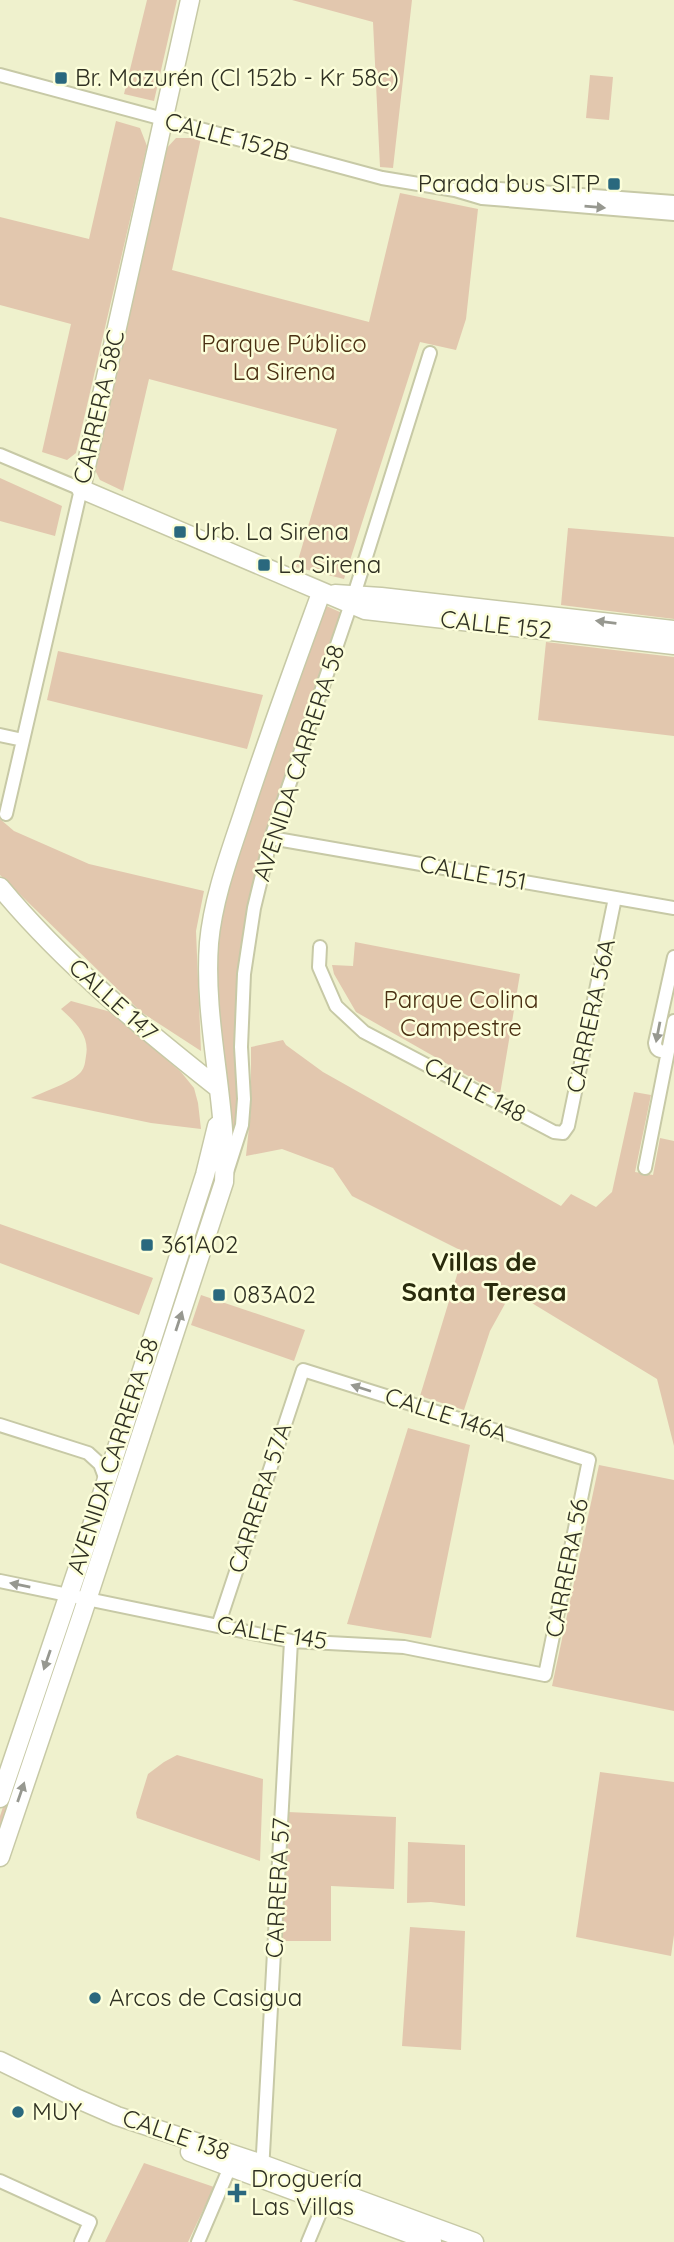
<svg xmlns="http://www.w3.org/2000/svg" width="674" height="2242" viewBox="0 0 674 2242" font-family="Quicksand,sans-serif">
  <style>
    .green { fill: #e2c7ae }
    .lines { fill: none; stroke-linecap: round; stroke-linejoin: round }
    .street-casing { stroke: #c7c9a6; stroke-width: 16 }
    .secondary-casing { stroke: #c7c9a6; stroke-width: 21 }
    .street { stroke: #fff; stroke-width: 12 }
    .secondary { stroke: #fff; stroke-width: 18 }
    .oneway { fill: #979890 }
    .poi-dot { fill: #2a687e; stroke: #fcfeda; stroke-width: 2.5 }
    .labels { text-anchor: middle; stroke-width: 5; stroke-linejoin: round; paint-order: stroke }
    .poi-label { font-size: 24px; fill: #2f3022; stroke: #fcfeda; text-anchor: start }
    .street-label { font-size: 24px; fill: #2f3022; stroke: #fcfeda }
    .park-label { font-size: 24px; fill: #4a2f12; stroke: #fcfeda }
    .neighbourhood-label { font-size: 26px; font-weight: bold; fill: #2a2b0d; stroke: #fcfeda }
  </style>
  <rect width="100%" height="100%" fill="#eff1cd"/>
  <path class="green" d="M147,0H177L154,101L124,94Z
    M292,0H412L393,168L380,167L373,22Z
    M590,75L613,77L609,120L586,118Z
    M116,121L140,128L147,146L76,453L67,460L42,452L71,324L0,305V217L89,239Z
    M176,138H201L172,270L369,322L400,193L478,209L466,319L456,350L420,342L344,579L296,567L337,429L149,379L123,491L100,480L93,466L165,150Z
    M0,478L62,506L55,536L0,521Z
    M568,528L674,537V619L561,605Z
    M322,604L342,613L246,920C242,948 238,978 237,1007C237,1054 242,1102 231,1149L215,974L219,924L225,895Z
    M546,642L674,657V736L538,720Z
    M58,651L263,695L247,749L47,700Z
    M0,819L14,831L89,864L204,891L196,931L201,1051L141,1012L0,875Z
    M355,942L520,974L500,1094L356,1012L334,974L332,965L353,966Z
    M71,1001L111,1012L181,1072L194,1088L198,1103L201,1129L151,1123L31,1098C45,1091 71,1083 81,1072C85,1067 85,1062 86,1056C90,1035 75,1022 61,1009Z
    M283,1040L286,1045L323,1072L561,1206L571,1194L596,1207L612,1192L634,1092L651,1095L635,1172L653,1175L660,1138L674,1141V1446L657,1379L512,1291L490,1331L464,1410L420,1396L464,1252L352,1196L333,1168L282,1149L246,1156L251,1108V1047Z
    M216,1148L217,1176L213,1189L92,1567L85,1564Z
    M0,1224L153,1278L139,1315L0,1263Z
    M201,1295L305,1330L294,1361L191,1325Z
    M408,1428L470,1445L431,1638L347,1624Z
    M599,1465L674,1480V1711L552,1686Z
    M63,1630L66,1631L0,1839V1816Z
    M177,1755L263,1779L260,1861L137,1818L136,1813L148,1774L164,1762Z
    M600,1772L674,1782V1935L671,1956L576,1937Z
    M288,1812L396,1817L394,1889L331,1886V1941H281Z
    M408,1842L465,1845V1906L431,1902L407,1903Z
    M410,1927L465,1931L461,2050L402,2046Z
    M144,2163L214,2187L188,2242H105Z"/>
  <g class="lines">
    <g class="street-casing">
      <path id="street" d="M0,75L382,178L455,190L482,198L674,214
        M461,190L486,188L674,202
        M0,455L81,489L6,814
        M0,735L23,740
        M271,838L674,908
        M320,947L319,967L336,1006L364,1032L554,1132L563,1133L568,1126L615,898
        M667,1052C659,1051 656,1051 655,1043L674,957
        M645,1168L674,1021
        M227,1172L242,1125L244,1099L241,1047L244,974L254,908L271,838L354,595L430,353
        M0,1425L88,1453L100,1464L106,1480
        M0,1581L291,1641L404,1647L545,1675L589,1460L303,1370L218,1626
        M262,2172L291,1641
        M0,2181L90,2222L81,2242
        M198,2242L230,2167
        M308,2242L325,2201"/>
    </g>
    <g class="secondary-casing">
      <path id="secondary" d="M190,0L81,489L365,610L674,645
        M335,594L381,597L674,630
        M0,887C63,963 141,1027 218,1088
        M0,1798L86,1544L205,1175L217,1126
        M0,1857L82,1615L224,1182C228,1103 203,1023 209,943C213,899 229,856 243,814C267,740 294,667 321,593
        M0,2061L78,2099L117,2116L262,2164L474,2242
        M190,2152L432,2242"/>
    </g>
    <use href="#street" class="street"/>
    <use href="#secondary" class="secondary"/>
  </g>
  <defs><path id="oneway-solid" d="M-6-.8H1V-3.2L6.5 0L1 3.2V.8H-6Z" transform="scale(1.75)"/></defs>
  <g class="oneway">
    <use href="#oneway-solid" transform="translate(595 207) rotate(5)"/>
    <use href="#oneway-solid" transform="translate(606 622) rotate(-173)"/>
    <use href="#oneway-solid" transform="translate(658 1032) rotate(101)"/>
    <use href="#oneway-solid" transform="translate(179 1321) rotate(-72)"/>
    <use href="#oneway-solid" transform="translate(361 1388) rotate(-162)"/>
    <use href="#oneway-solid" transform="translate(20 1585) rotate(-169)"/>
    <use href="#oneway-solid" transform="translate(47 1660) rotate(109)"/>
    <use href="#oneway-solid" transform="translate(21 1792) rotate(-71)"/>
  </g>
  <g class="poi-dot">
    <rect x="54" y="71" width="14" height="14" rx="3.5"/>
    <rect x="607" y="177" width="14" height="14" rx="3.5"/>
    <rect x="173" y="525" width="14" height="14" rx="3.5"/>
    <rect x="257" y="558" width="14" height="14" rx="3.5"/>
    <rect x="140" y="1238" width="14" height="14" rx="3.5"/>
    <rect x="212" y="1288" width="14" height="14" rx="3.5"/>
    <circle cx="95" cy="1998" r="7"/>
    <circle cx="18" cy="2112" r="7"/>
    <path d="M233.5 2182.5h7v7h7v7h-7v7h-7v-7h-7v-7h7z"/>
  </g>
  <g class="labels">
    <g class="poi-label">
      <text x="75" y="86">Br. Mazurén (Cl 152b - Kr 58c)</text>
      <text x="600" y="192" text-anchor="end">Parada bus SITP</text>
      <text x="194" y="540">Urb. La Sirena</text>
      <text x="278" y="573">La Sirena</text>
      <text x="161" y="1253">361A02</text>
      <text x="233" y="1303">083A02</text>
      <text x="109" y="2006">Arcos de Casigua</text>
      <text x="32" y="2120">MUY</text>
      <text x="251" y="2187">Droguería<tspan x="251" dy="28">Las Villas</tspan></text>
    </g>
    <g class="street-label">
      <text transform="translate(227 137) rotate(15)" y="8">CALLE 152B</text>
      <text transform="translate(99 407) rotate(-77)" y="8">CARRERA 58C</text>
      <text transform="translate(496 625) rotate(6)" y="8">CALLE 152</text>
      <text transform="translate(299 763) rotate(-72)" y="8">AVENIDA CARRERA 58</text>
      <text transform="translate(473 873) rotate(10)" y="8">CALLE 151</text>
      <text transform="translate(113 1000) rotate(42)" y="8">CALLE 147</text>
      <text transform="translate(591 1016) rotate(-78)" y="8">CARRERA 56A</text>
      <text transform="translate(475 1090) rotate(28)" y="8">CALLE 148</text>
      <text transform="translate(446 1415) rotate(18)" y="8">CALLE 146A</text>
      <text transform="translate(113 1456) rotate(-72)" y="8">AVENIDA CARRERA 58</text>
      <text transform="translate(260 1498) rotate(-72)" y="8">CARRERA 57A</text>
      <text transform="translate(567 1568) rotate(-79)" y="8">CARRERA 56</text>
      <text transform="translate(272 1633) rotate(9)" y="8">CALLE 145</text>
      <text transform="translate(278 1888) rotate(-87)" y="8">CARRERA 57</text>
      <text transform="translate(176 2135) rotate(19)" y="8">CALLE 138</text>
    </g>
    <g class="park-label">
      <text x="284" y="352">Parque Público<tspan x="284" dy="28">La Sirena</tspan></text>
      <text x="461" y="1008">Parque Colina<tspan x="461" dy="28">Campestre</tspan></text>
    </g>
    <g class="neighbourhood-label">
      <text x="484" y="1271">Villas de<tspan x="484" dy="30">Santa Teresa</tspan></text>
    </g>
  </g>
</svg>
